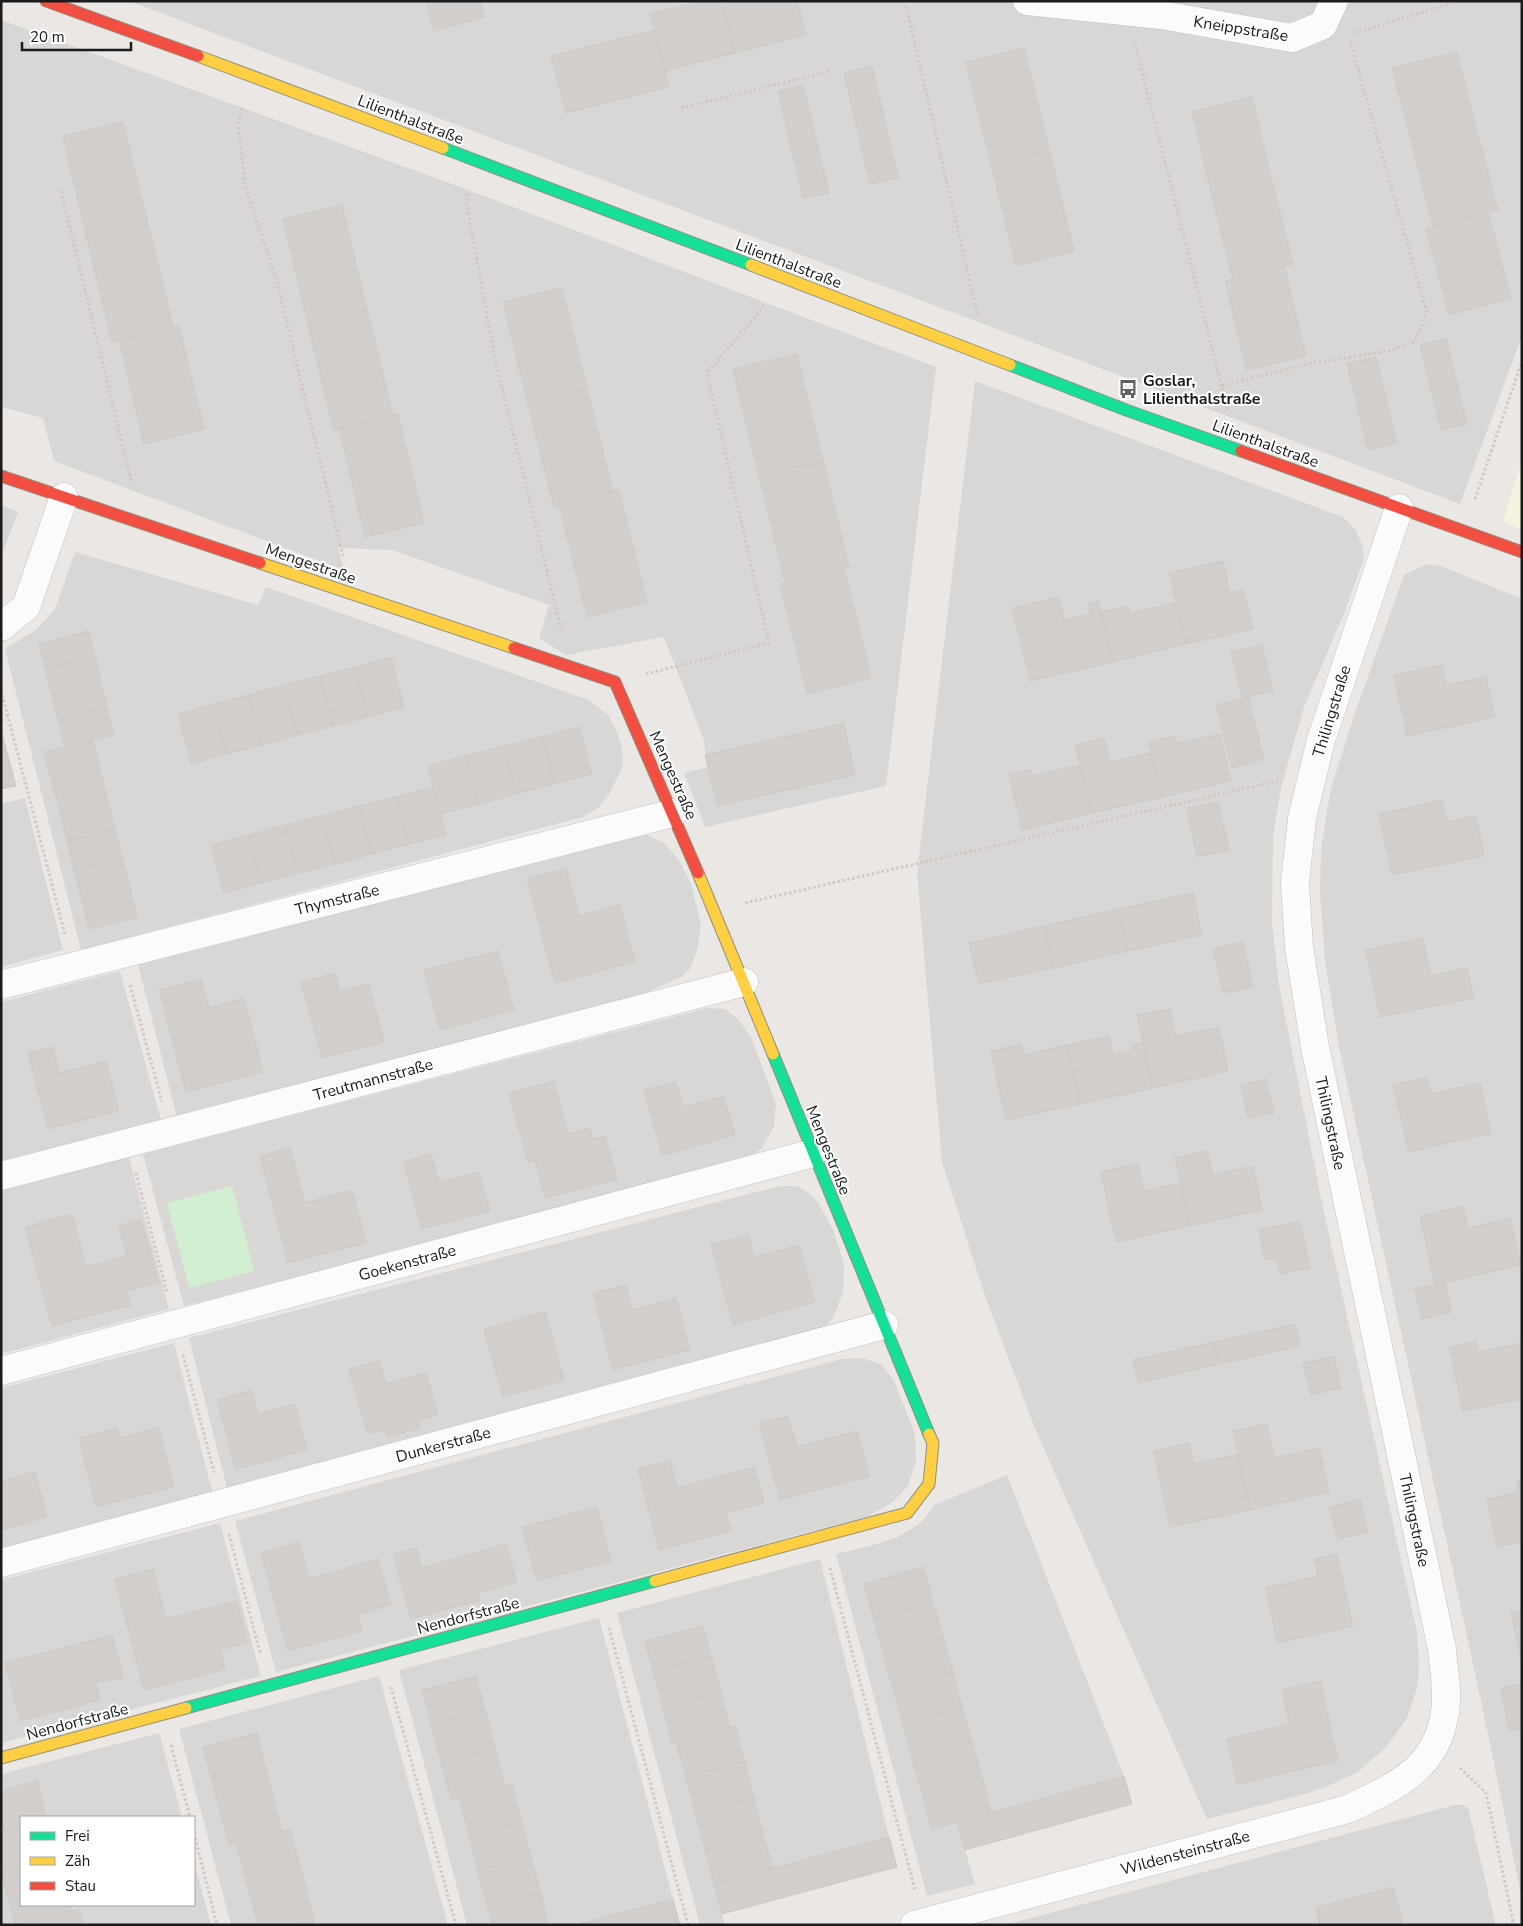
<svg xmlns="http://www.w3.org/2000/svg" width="1523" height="1926" viewBox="0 0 1523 1926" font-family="'Nunito Sans',sans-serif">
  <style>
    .residential { fill: #d9d7d5 }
    .education { fill: #f4f3de }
    .park { fill: #d2efd1 }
    .parking { fill: #d8d7d5 }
    .building { fill: #d1cecb; stroke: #cdc9c6 }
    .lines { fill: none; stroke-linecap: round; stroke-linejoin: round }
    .street-casing { stroke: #c2c1c0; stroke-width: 29 }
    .fast-casing { stroke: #91917e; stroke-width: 13 }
    .slow-casing { stroke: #91917e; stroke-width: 13 }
    .jam-casing { stroke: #91917e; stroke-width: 13 }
    .path { stroke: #d4c6c5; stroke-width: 3; stroke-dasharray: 2.5 2.5; stroke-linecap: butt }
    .street { stroke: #fcfbfb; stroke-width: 28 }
    .fast { stroke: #16e098; stroke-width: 11 }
    .slow { stroke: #ffcf43; stroke-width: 11 }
    .jam { stroke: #f24e42; stroke-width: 11 }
    .labels { text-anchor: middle; stroke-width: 4; stroke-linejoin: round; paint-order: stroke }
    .street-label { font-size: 16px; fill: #1b1b1b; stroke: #fff }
    .poi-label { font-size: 16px; font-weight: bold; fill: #1b1b1b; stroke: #fff; text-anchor: start }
  </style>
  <rect width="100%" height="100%" fill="#eae7e4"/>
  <path class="residential" d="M129,1H1522V336L1460,504Z
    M1,20L463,188L936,367L886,786L705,827L684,773L708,767L703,738L664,637L566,655L539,638L549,605L392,550L338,548L344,570L54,461L43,418L1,407Z
    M975,381L1343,517L1356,530L1362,545L1364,558L1345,611L1304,707L1281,788L1273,835L1272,922L1279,986L1322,1203L1417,1632L1419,1667L1417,1688L1407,1718L1387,1746L1358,1772L1328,1786L1305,1794L1207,1819L1034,1426L984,1293L942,1162L917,873Z
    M1,505L18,512L1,558Z
    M75,552L258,605L266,587L589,700L608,715L616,730L622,747L623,766L610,793L598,808L583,817L81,950L5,649L36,630L55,609Z
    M1427,564L1441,566L1522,599V1899L1480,1696L1338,1042L1325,960L1320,894L1321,850L1331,788L1355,713L1404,575Z
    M25,798L63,950L1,967V804Z
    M632,835H647L664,843L679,860L691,884L701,924L698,948L690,969L681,977L645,993L177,1117L138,965Z
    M120,971L161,1120L1,1161V1002Z
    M708,1008L725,1009L738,1019L751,1037L776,1104L774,1126L762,1148L744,1163L184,1306L143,1154Z
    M129,1157L169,1309L1,1354V1190Z
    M780,1186H797L810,1194L819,1204L833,1230L844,1264L843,1292L833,1319L818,1332L227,1488L189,1338Z
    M174,1343L213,1495L1,1549V1388Z
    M863,1358L882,1365L894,1381L915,1434L916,1461L908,1486L893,1502L866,1517L276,1672L235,1521L842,1359Z
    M1007,1475L1124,1776L957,1822L975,1884L927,1896L836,1554L870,1546L898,1537L922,1522L934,1505Z
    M220,1523L261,1676L1,1743V1580Z
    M820,1559L889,1837L714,1884L725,1925H700L617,1613Z
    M599,1618L673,1899L574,1925H467L399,1670Z
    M379,1676L448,1925H231L179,1729Z
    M159,1733L182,1817H21V1905H194V1861L211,1925H1V1774Z
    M1455,1805H1463L1468,1808L1496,1925H1005Z"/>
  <path class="education" d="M1522,460V530L1503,521Z"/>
  <path class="park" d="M232,1186L254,1271L189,1288L167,1203Z"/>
  <path class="parking" d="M1201,1H1324L1312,15L1292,21H1267L1208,15Z"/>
  <path class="building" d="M426,1H480L485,17L434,31Z
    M700,1H722L735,53L665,71L650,14Z
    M722,1H797L806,35L735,53Z
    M654,30L669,87L566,113L551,56Z
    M1024,48L1049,150L991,164L966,62Z
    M1457,52L1477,131L1413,148L1392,68Z
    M872,66L898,178L870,184L844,73Z
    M803,85L829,193L803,198L778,91Z
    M1252,97L1272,181L1212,196L1192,112Z
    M123,122L148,224L87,239L63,136Z
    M1477,131L1498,210L1433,226L1413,148Z
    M1049,150L1074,251L1016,266L991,164Z
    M1272,181L1293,264L1233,279L1212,196Z
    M342,205L367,310L308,325L283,219Z
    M1488,212L1511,298L1449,315L1426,229Z
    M148,224L173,327L112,342L87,239Z
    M1284,266L1306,356L1247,370L1225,281Z
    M562,288L587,389L528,404L503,302Z
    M367,310L393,415L334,430L308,325Z
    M179,326L204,429L144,444L119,340Z
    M1446,338L1467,424L1441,430L1420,345Z
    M797,354L823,461L759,476L733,369Z
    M1376,357L1397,443L1368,450L1347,364Z
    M587,389L613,491L554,507L528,404Z
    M398,414L424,523L365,537L339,428Z
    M823,461L849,567L785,582L759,476Z
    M619,490L647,602L587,617L559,505Z
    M1223,561L1230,593L1243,589L1253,629L1186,644L1169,573Z
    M844,568L871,678L807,694L780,584Z
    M1059,597L1064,620L1091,614L1088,604L1098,601L1113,662L1030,681L1012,608Z
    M1176,603L1186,644L1113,662L1101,612L1128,606L1130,613Z
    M88,631L95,656L45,669L39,644Z
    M1262,645L1273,691L1243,698L1231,652Z
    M95,656L101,682L52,694L45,669Z
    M391,657L404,707L368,717L355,667Z
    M1442,665L1446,685L1486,677L1495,717L1407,736L1394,675Z
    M355,667L368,717L333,726L320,676Z
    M320,676L333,726L297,735L284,685Z
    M101,682L107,707L58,720L52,694Z
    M284,685L297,735L262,745L248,695Z
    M248,695L262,745L226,754L213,704Z
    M1248,697L1264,759L1232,768L1216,705Z
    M213,704L226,754L191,764L178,714Z
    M107,707L114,735L65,747L58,720Z
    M844,723L855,775L717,806L705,755Z
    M579,727L592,774L554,784L542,737Z
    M1,730L16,786L1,789Z
    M1220,734L1231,781L1162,797L1149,742L1175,736L1177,744Z
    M542,737L554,784L516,794L504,746Z
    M1104,738L1110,762L1151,753L1162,797L1092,813L1075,745Z
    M93,740L100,770L52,782L44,752Z
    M504,746L516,794L478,804L466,756Z
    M466,756L478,804L440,814L428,766Z
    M1080,765L1092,813L1022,830L1009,774L1031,770L1033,776Z
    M100,770L107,799L60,812L52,782Z
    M433,787L446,835L409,844L396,797Z
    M396,797L409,844L372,854L359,806Z
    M107,799L115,829L67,841L60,812Z
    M1442,800L1447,822L1476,816L1484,856L1392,875L1379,814Z
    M1218,802L1229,850L1197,857L1187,808Z
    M359,806L372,854L335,864L322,816Z
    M322,816L335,864L298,873L285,825Z
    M285,825L298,873L261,883L248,835Z
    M115,829L122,858L74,870L67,841Z
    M248,835L261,883L224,893L211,845Z
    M122,858L130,887L82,900L74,870Z
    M566,869L579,916L620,905L635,962L555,983L527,879Z
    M130,887L137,917L89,929L82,900Z
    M1193,893L1202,935L1128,951L1118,909Z
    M1118,909L1128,951L1053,968L1044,926Z
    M1044,926L1053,968L979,984L969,943Z
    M1423,938L1431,976L1467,968L1474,998L1380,1017L1366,950Z
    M1243,942L1253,987L1223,993L1213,949Z
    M498,951L514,1010L440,1030L424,970Z
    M335,973L340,992L369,984L384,1042L322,1058L301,982Z
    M201,979L209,1008L244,998L263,1072L186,1092L159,990Z
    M1170,1009L1176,1036L1219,1027L1228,1071L1153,1088L1137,1015Z
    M1109,1036L1113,1055L1133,1050L1132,1045L1143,1043L1153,1088L1080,1104L1067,1045Z
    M1021,1044L1023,1055L1067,1045L1080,1104L1006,1120L991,1051Z
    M53,1047L59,1073L106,1061L119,1111L48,1129L28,1053Z
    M1427,1077L1431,1094L1480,1083L1491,1133L1409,1152L1393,1085Z
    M1266,1079L1274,1113L1248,1118L1241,1085Z
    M554,1081L568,1134L590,1128L593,1139L605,1136L617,1179L545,1198L535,1160L528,1162L509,1093Z
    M676,1082L683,1107L724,1096L735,1135L662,1155L644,1090Z
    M290,1148L305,1203L352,1190L366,1243L288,1263L260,1156Z
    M1207,1151L1213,1175L1253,1166L1262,1210L1189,1226L1175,1158Z
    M431,1154L439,1183L479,1172L490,1211L421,1229L404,1162Z
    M1138,1163L1144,1191L1180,1183L1189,1226L1116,1242L1101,1172Z
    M1463,1206L1468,1228L1510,1218L1521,1265L1435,1285L1420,1216Z
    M72,1214L86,1267L127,1256L119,1226L141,1219L159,1282L126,1291L131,1305L52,1326L25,1227Z
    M1300,1221L1310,1268L1280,1274L1277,1258L1265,1260L1259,1230Z
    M748,1235L754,1257L799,1245L815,1302L733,1325L711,1245Z
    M1445,1282L1451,1312L1422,1319L1415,1289Z
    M626,1285L632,1310L676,1298L690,1350L613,1370L593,1293Z
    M545,1312L564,1380L503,1397L484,1329Z
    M1295,1324L1300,1346L1219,1364L1214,1342Z
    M1476,1341L1478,1352L1522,1343V1399L1463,1411L1449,1347Z
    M1214,1342L1219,1364L1138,1383L1133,1360Z
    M1334,1356L1341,1388L1311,1395L1303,1363Z
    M379,1361L386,1384L426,1373L438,1415L417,1420L420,1428L387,1437L385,1429L368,1434L349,1369Z
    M252,1390L258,1414L295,1404L307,1450L236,1469L217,1400Z
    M788,1416L797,1447L857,1431L869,1476L780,1500L759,1423Z
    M1267,1424L1274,1458L1319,1448L1329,1492L1250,1510L1233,1431Z
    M159,1427L174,1487L96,1507L79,1438L117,1428L120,1438Z
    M1189,1443L1194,1464L1238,1454L1250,1510L1170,1527L1154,1451Z
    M670,1461L677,1488L755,1467L764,1503L726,1513L731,1531L659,1550L638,1469Z
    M35,1472L47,1517L1,1530V1481Z
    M1522,1481V1542L1497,1547L1487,1499L1519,1492L1517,1482Z
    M1360,1499L1368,1532L1338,1539L1329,1507Z
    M597,1507L611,1561L537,1581L522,1527Z
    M299,1542L309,1579L378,1559L391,1605L358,1614L362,1631L288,1651L261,1553Z
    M506,1544L517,1582L478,1593L480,1600L411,1619L393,1554L416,1548L422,1568Z
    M1337,1554L1353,1626L1277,1643L1266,1588L1318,1576L1314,1559Z
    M924,1567L933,1602L874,1619L864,1584Z
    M153,1569L166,1619L237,1601L248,1643L220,1650L225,1669L144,1690L115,1579Z
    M933,1602L943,1637L883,1653L874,1619Z
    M1522,1611V1662L1511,1613Z
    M703,1626L711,1656L653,1671L645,1641Z
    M112,1635L123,1677L96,1683L100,1700L20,1721L5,1663Z
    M943,1637L953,1672L893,1688L883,1653Z
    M711,1656L721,1692L663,1707L653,1671Z
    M953,1672L962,1707L903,1724L893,1688Z
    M476,1676L485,1710L431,1724L422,1690Z
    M1320,1681L1338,1761L1237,1784L1227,1739L1290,1724L1282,1690Z
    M1522,1684V1728L1509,1731L1501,1688Z
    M721,1692L730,1727L672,1743L663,1707Z
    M962,1707L972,1742L912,1758L903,1724Z
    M485,1710L495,1747L441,1761L431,1724Z
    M735,1726L745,1762L686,1777L676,1742Z
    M257,1733L264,1763L211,1777L203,1747Z
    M972,1742L982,1777L922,1793L912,1758Z
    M495,1747L505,1786L451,1800L441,1761Z
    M745,1762L754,1798L695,1813L686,1777Z
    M264,1763L273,1796L220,1811L211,1777Z
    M1124,1776L1132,1804L965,1850L957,1822Z
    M982,1777L991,1812L932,1829L922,1793Z
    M37,1781L46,1817H21V1826L1,1832V1791Z
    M512,1784L521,1820L469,1834L459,1798Z
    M273,1796L282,1831L229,1845L220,1811Z
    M754,1798L763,1834L705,1849L695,1813Z
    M521,1820L531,1857L478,1871L469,1834Z
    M21,1826V1867L1,1872V1832Z
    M290,1829L298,1859L244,1873L236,1843Z
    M763,1834L773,1868L714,1884L705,1849Z
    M889,1837L897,1867L722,1914L714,1884Z
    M531,1857L541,1894L488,1908L478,1871Z
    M298,1859L307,1891L253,1906L244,1873Z
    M21,1867V1905H70L72,1911L22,1925H15L1,1872Z
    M1393,1887L1403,1925H1320L1316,1908Z
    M307,1891L315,1924L258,1925L253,1906Z
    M541,1894L548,1925H492L488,1908Z
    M673,1899L680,1925H574Z
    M79,1909L84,1925H24V1924Z"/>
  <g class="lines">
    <g class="street-casing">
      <path id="street" d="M1027,1L1161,15L1292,38L1323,25L1334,1
        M1,627L26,607L64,497
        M1,985L673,813
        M1,1176L744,982
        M1,1371L813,1153
        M1,1563L884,1325
        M914,1925L1348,1809C1392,1788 1434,1771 1444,1718C1449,1696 1444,1672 1442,1649L1315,1047L1299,947L1295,883L1302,818L1321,740L1399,508"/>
    </g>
    <g class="fast-casing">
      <path id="fast" d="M443,148L751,265
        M1010,365L1126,410L1241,451
        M773,1054L929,1434
        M186,1708L655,1581"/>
    </g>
    <g class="slow-casing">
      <path id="slow" d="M198,56L443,148
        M751,265L1010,365
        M260,563L514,648
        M698,873L773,1054
        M655,1581L907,1513L929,1484L933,1443L929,1434
        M1,1758L186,1708"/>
    </g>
    <g class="jam-casing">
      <path id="jam" d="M46,1L198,56
        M1241,451L1522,552
        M1,476L260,563
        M514,648L615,682L698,873"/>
    </g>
    <path class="path" d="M905,1L978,317
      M1354,33L1459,1
      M1135,44L1228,411
      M243,108L238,122L245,186L276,278L343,556
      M681,108L830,71
      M61,191L132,484
      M468,193L466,201L496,364L561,629
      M1222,386L1314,362L1336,360L1393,350L1415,341L1427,313L1350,41
      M1475,499L1522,361
      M646,674L769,643L707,373L760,311L763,305
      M1,690L65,934
      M745,903L1278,781
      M130,985L162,1102
      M136,1173L167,1293
      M183,1355L214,1472
      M229,1534L260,1653
      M830,1568L915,1890
      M609,1628L688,1925
      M391,1687L456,1925
      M171,1745L190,1817
      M1460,1768L1486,1793L1514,1925
      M194,1833L217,1925"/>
    <use href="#street" class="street"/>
    <use href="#fast" class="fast"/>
    <use href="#slow" class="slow"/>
    <use href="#jam" class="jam"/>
  </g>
  <defs>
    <g id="bus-bare" transform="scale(1.5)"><path d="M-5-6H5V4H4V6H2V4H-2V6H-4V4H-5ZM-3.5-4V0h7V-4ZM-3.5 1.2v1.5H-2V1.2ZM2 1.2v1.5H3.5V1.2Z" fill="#636261" stroke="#fff" stroke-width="2.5" paint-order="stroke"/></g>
  </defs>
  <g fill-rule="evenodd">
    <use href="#bus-bare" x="1128" y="389"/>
  </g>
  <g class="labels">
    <g class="street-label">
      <text transform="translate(1241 28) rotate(9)" y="6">Kneippstraße</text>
      <text transform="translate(411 119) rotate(21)" y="6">Lilienthalstraße</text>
      <text transform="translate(789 263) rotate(21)" y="6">Lilienthalstraße</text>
      <text transform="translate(1266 443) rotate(20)" y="6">Lilienthalstraße</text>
      <text transform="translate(311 563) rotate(19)" y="6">Mengestraße</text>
      <text transform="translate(1331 711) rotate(-73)" y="6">Thilingstraße</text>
      <text transform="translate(674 775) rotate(66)" y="6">Mengestraße</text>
      <text transform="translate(337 899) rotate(-14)" y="6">Thymstraße</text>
      <text transform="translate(373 1079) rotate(-15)" y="6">Treutmannstraße</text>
      <text transform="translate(1331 1123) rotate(78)" y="6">Thilingstraße</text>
      <text transform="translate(829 1150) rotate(68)" y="6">Mengestraße</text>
      <text transform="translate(407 1262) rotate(-15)" y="6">Goekenstraße</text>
      <text transform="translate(443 1444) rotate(-15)" y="6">Dunkerstraße</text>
      <text transform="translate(1415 1520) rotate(78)" y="6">Thilingstraße</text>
      <text transform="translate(468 1615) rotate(-15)" y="6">Nendorfstraße</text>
      <text transform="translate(77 1721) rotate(-15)" y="6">Nendorfstraße</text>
      <text transform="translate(1185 1852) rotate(-15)" y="6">Wildensteinstraße</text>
    </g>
    <g class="poi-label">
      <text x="1143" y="386">Goslar,<tspan x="1143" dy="18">Lilienthalstraße</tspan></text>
    </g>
  </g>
  <rect width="1523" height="1926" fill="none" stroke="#1b1b1b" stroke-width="5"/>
  <rect x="20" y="1816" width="175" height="90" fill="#ffffff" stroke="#a4a4a4"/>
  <rect x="30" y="1832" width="25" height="8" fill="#16e098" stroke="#a4a4a4"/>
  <text x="65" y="1841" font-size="15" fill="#1b1b1b">Frei</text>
  <rect x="30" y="1857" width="25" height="8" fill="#ffcf43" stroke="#a4a4a4"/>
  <text x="65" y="1866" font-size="15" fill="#1b1b1b">Zäh</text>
  <rect x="30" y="1882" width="25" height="8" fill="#f24e42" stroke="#a4a4a4"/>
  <text x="65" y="1891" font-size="15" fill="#1b1b1b">Stau</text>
  <path d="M22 42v8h109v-8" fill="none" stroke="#1b1b1b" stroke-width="2.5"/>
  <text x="30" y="42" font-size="15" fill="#1b1b1b" stroke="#ffffff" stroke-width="4" paint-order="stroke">20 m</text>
</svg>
